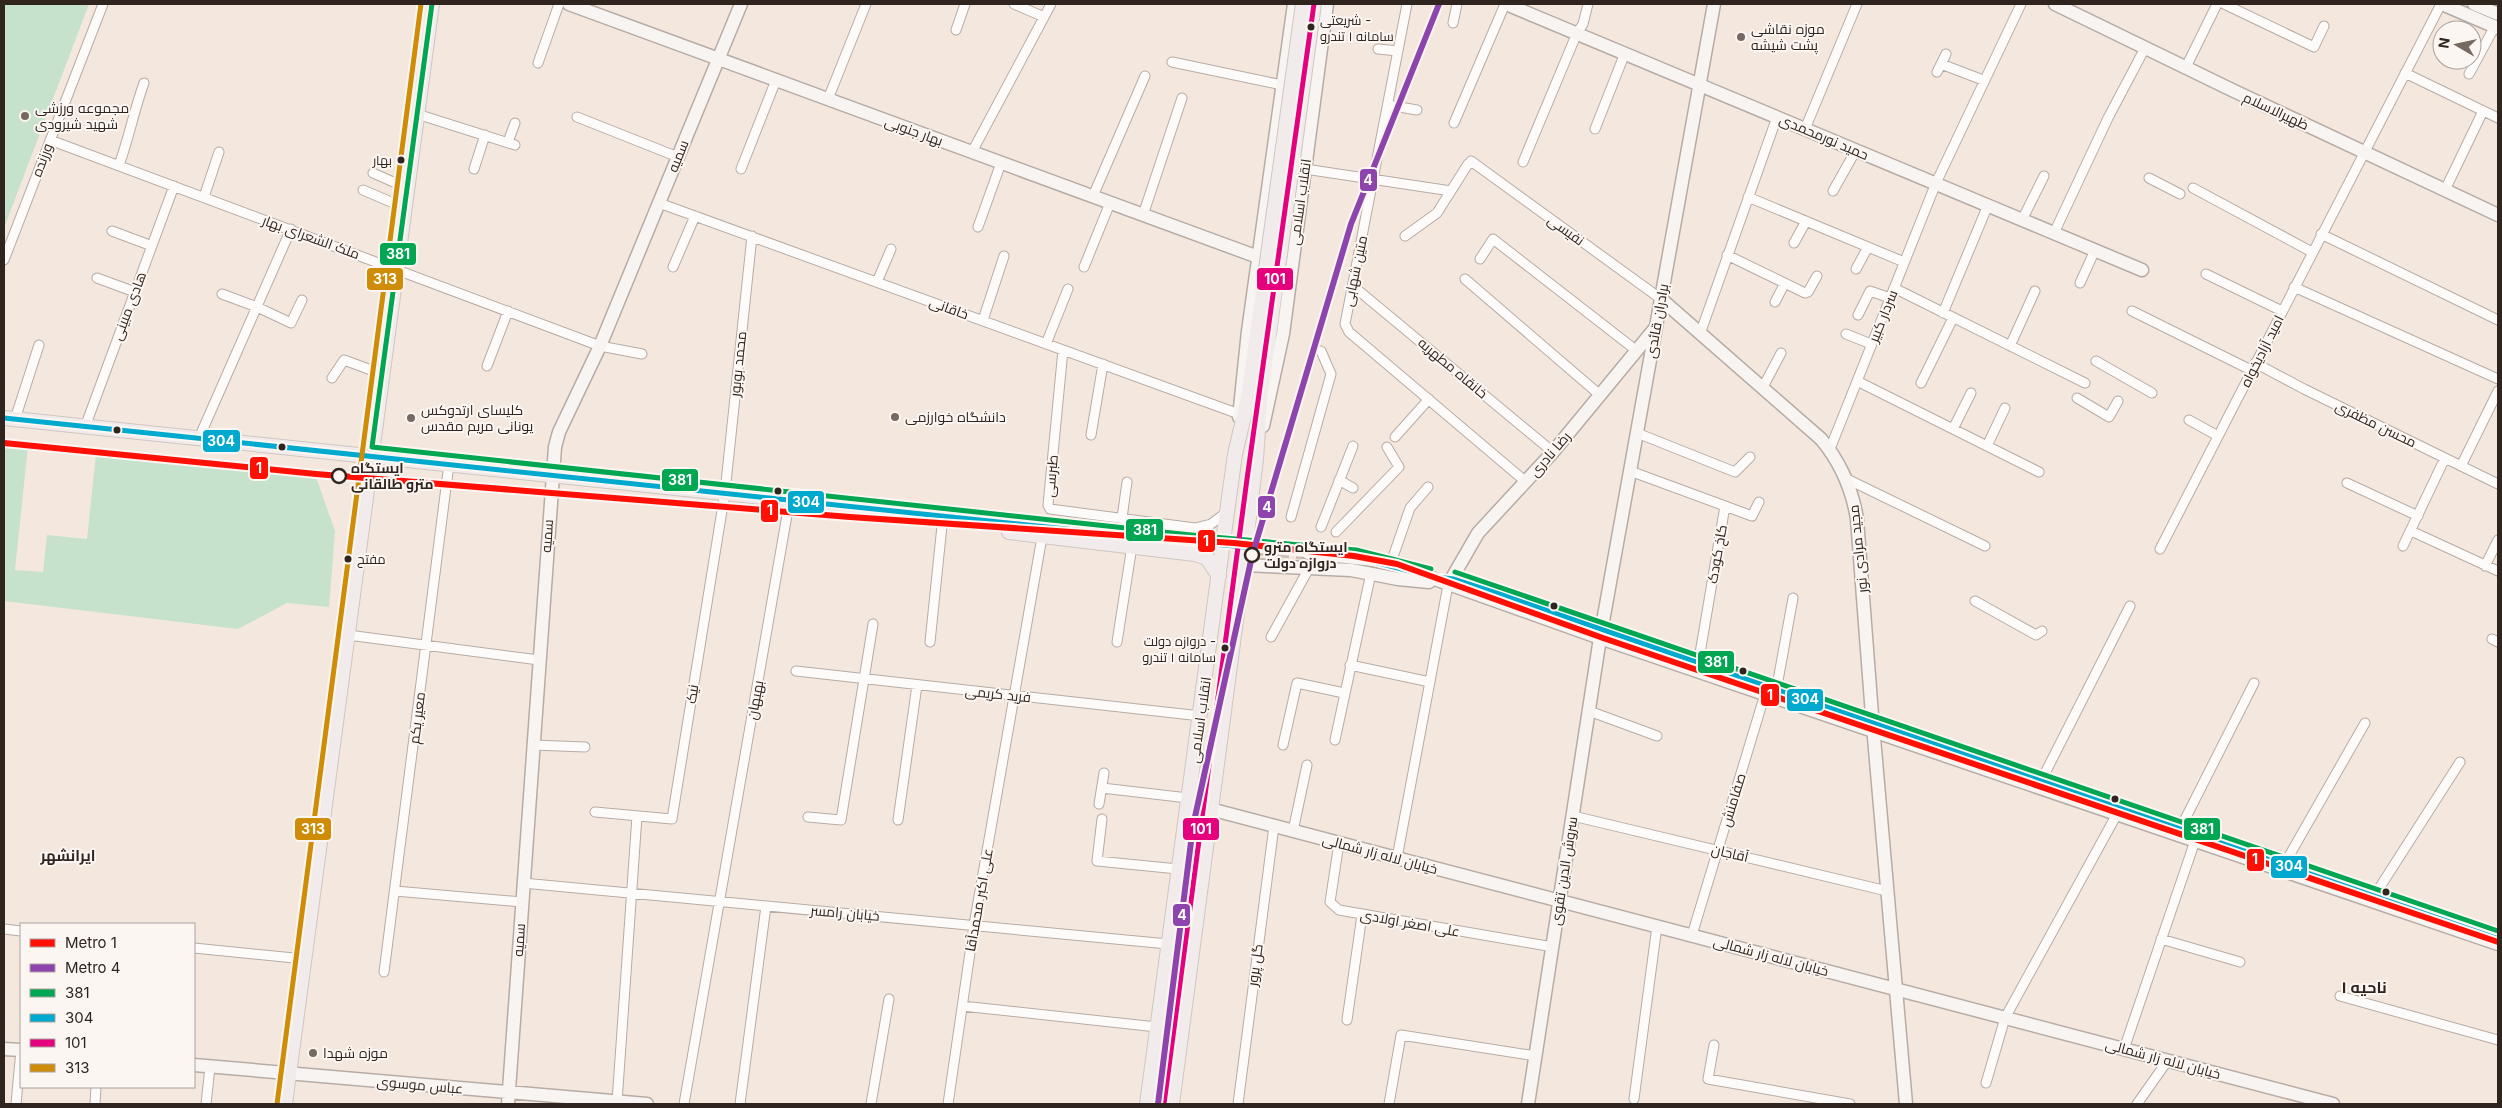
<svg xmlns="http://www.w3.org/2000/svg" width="2502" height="1108" viewBox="0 0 2502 1108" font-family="Inter,Cairo,sans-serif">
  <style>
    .green { fill: #c7e2cc }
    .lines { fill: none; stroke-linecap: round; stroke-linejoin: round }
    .primary-tunnel { stroke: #cdc0b8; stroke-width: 14; stroke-dasharray: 14 7; stroke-linecap: butt }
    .street-casing { stroke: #b7aca5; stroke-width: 11 }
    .secondary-casing { stroke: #b7aca5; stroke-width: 15 }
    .primary-casing { stroke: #cec6c2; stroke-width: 16 }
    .street { stroke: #fdfbfa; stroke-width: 9 }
    .secondary { stroke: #f7f4f2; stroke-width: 12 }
    .primary { stroke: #f2ebeb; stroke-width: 14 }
    .primary-bridge-casing { stroke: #cec6c2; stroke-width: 16; stroke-linecap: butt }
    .primary-bridge { stroke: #f2ebeb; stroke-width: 14 }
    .bus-1-casing { stroke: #fcf6f2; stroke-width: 9 }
    .bus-2-casing { stroke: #fcf6f2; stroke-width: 9 }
    .bus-3-casing { stroke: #fcf6f2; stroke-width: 9 }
    .bus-4-casing { stroke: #fcf6f2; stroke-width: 9 }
    .bus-1 { stroke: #00a651; stroke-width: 5 }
    .bus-2 { stroke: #00a9ce; stroke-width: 5 }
    .bus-3 { stroke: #e5007d; stroke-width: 5 }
    .bus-4 { stroke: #cf8c06; stroke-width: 5 }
    .metro-1-casing { stroke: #fcf6f2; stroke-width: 10 }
    .metro-2-casing { stroke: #fcf6f2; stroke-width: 10 }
    .metro-1 { stroke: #ff0f04; stroke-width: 6 }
    .metro-2 { stroke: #8e44ad; stroke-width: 6 }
    .bus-dot { fill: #30251e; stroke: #fcf6f2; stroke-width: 2 }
    .poi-dot { fill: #756961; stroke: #fcf6f2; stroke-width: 2 }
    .stop-dot { fill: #fcf6f2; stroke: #30251e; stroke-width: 2.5 }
    .labels { text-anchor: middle; stroke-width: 4; stroke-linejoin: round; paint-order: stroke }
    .bus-label { font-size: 13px; fill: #30251e; stroke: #fcf6f2; text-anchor: start }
    .poi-label { font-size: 14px; fill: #30251e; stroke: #fcf6f2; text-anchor: start }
    .street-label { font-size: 14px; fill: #30251e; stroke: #fcf6f2 }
    .stop-label { font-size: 14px; font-weight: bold; fill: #30251e; stroke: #fcf6f2; text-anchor: start }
    .neighbourhood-label { font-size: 15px; font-weight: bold; fill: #30251e; stroke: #fcf6f2 }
    .quarter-label { font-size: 16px; font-weight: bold; fill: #30251e; stroke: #fcf6f2 }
    .line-badge { stroke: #fcf6f2; stroke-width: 2 }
    .badge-label { font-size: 14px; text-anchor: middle; font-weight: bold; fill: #fff }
  </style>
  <rect width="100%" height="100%" fill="#f4e7de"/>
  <path class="green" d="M4,4H89L4,228Z
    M4,443L28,446L15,570L43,572L47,535L87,539L96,454L316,477L335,531L329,607L287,603L238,629L4,601Z"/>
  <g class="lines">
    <path class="primary-tunnel" d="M1192,542L1308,553"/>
    <g class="street-casing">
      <path id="street" d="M1014,4L1044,17
        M1407,4L1345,324L1349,332L1526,482
        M2224,4L2314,47L2324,26
        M1453,23L1457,4
        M956,30L965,4
        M1378,49L1398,51
        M1172,62L1282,85
        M538,63L559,4
        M1941,64L1983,80
        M2186,67L2217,4
        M1937,72L1946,54
        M2405,73L2498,118
        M2469,74L2495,26
        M828,99L866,4
        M1388,105L1417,110
        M417,114L515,145
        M577,117L678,157
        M1454,123L1505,4
        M1595,129L1625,53
        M1805,129L1857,4
        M50,140L600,346L642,354
        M508,142L515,123
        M972,152L1051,4
        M1471,161L1661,299
        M1523,162L1577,33L1583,24L1588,4
        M119,165C129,138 134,110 144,83
        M474,169L485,135
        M741,169L776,80
        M1305,169L1451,191
        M373,173L407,188
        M2149,178L2180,194
        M2193,188L2312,252
        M363,190L405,208
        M2445,190L2483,111
        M1833,191L1856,150
        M1093,196L1145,76
        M204,197L219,152
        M1748,197L1904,262
        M659,203L1239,414
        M1143,215L1182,98
        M2022,220L2044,176
        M978,227L1001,163
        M112,231L152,246
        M2054,233L2108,118L2145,48
        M2321,234L2498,320
        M1405,236L1437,213L1468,164
        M1794,243L1806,221
        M1727,255L1805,293L1808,292L1817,276
        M1480,259L1493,239L1637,351
        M4,260L103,4
        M673,267L695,216
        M1084,267L1110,203
        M1856,269L1868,247
        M2206,274L2282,311
        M97,278L135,292
        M1465,279L1600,395
        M877,282L891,249
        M2080,283L2095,250
        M1353,286L1553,452
        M2294,287L2498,379
        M1894,288L2085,383
        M222,294L257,307L291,323L302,300
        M1775,302L1785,283
        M2132,311L2251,370
        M1943,313L1988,205
        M1858,315L1870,291L1890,298
        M983,320L1004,256
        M1700,334L1777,117
        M1846,334L1871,344
        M1046,344L1068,289
        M2010,346L2035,291
        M1063,350L1048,505L1050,509L1195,528L1211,524L1227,512
        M2096,361L2152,393
        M2255,363L2304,389L2498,484
        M487,366L508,311
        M332,378L344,360L382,374
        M1857,381L2039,472
        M1921,383L1953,318
        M1763,387L1781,353
        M2077,398L2109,417L2118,401
        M15,419L39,345
        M2189,420L2218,436
        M85,427L174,186
        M1953,429L1971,393
        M1637,433L1735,472L1750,457
        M1091,435L1103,364
        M1395,437L1429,399
        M199,438L291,229
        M1987,446L2005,408
        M1830,449L1936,183L2021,4
        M2461,466L2498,391
        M1630,471L1725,506L1697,671
        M1847,479L1985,546
        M1339,480L1353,488
        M2347,483L2418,516
        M1725,506L1752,516L1759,502
        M1291,517L1331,374L1321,351
        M1122,518L1127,482
        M1321,527L1353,446
        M2411,531L2498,571
        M1336,532L1399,467L1387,447
        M2403,546L2445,458
        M2160,549L2441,4
        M1394,554L1410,508L1428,487
        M2485,566L2498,540
        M1975,601L2036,635L2042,631
        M348,635L539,660
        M1271,637L1308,570
        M2492,639L2498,642
        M930,642L943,516
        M1117,642L1132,546
        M1350,665L1430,682
        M796,671L1201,716
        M1775,697L1793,598
        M1589,711L1657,736
        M1335,740L1371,573
        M533,745L585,747
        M1283,745L1297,683L1344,693
        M2038,787L2130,606
        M1102,788L1188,798
        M1099,804L1104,773
        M595,812L672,819L725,492L752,236
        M1573,816L1887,891
        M808,817L841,820L873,624
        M1102,819L1097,861L1178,869
        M898,820L917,685
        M1293,831L1307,765
        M2177,835L2254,683
        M1339,843L1330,902L1339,910L1553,947
        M1397,858L1448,585
        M2281,870L2365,723
        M523,883L1168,944
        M395,891L522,902
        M2371,901L2460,762
        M4,929L21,931
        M1692,935L1765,694
        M2161,939L2240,962
        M194,948L304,959
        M384,972L449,464
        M2340,996L2498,1040
        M962,1006L1157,1027
        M1347,1020L1362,915
        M1714,1045L1708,1079L1850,1104
        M2124,1049L2195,841
        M1986,1083L2005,1018L2117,814
        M1634,1099L1657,926
        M617,1102L637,816
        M16,1104L21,1050
        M95,1104L96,1087
        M206,1104L210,1067
        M684,1104L790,498
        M740,1104L766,906
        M871,1104L889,999
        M948,1104L974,925L1042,537
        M1238,1104L1274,826
        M1389,1104L1401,1035L1536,1056
        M2137,1104L2168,1060"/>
    </g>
    <g class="secondary-casing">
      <path id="secondary" d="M569,4L1258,257
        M1506,4L2142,270
        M2055,4L2232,90L2498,215
        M2442,4L2498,28
        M2474,4L2498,14
        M1661,299L1821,439C1841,463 1852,488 1857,519L1872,715L1906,1104
        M1239,417L1248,331L1294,4
        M1263,426L1283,334L1327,4
        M1308,553L1374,560L1398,566L1600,638L2498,944
        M1243,565L1351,570L1398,579L1429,582
        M1448,585L1478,533L1553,452L1656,327
        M1210,809L2333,1104
        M4,1049L21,1050
        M194,1065L647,1104
        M508,1104L555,447L559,432L600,346L741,4
        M1528,1104L1600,638L1714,4"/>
    </g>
    <g class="primary-casing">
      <path id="primary" d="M4,418L1192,542
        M1009,532L1195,554L1207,558L1219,576
        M285,1104L432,4
        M1147,1104L1227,512L1235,454L1248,399L1265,276
        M1172,1104L1242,575L1256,459L1260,401L1277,276"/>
    </g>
    <use href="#street" class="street"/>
    <use href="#secondary" class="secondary"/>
    <use href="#primary" class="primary"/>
    <g class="primary-bridge-casing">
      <path id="primary-bridge" d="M1265,276L1303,4
        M1277,276L1314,4"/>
    </g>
    <use href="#primary-bridge" class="primary-bridge"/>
    <g class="bus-1-casing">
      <path id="bus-1" d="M432,4L372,447L1191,535L1356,550L1431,569
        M1455,572L2498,931"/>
    </g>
    <g class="bus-2-casing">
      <path id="bus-2" d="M4,418L1190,542L1355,557L1429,576L1453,579L1499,594L2496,938"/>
    </g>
    <g class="bus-3-casing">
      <path id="bus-3" d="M1164,1104L1247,479L1314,4"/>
    </g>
    <g class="bus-4-casing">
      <path id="bus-4" d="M277,1104L421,4"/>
    </g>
    <use href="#bus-1" class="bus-1"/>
    <use href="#bus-2" class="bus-2"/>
    <use href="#bus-3" class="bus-3"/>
    <use href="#bus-4" class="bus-4"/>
    <g class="metro-1-casing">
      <path id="metro-1" d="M4,443L316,474L850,517L1234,543L1354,556L1397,564L1603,638L2498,942"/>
    </g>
    <g class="metro-2-casing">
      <path id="metro-2" d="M1158,1104L1193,826L1252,556L1351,224L1439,4"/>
    </g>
    <use href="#metro-1" class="metro-1"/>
    <use href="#metro-2" class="metro-2"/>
  </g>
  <g class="bus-dot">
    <circle cx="1311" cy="27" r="4.5"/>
    <circle cx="401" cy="160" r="4.5"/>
    <circle cx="117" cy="430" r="4.5"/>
    <circle cx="282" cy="447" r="4.5"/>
    <circle cx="778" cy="491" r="4.5"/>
    <circle cx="348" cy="559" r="4.5"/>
    <circle cx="1554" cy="606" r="4.5"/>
    <circle cx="1225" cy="648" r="4.5"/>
    <circle cx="1743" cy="671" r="4.5"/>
    <circle cx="2115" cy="799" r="4.5"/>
    <circle cx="2386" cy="892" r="4.5"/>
  </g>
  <g class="poi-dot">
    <circle cx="1741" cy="37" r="5"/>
    <circle cx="25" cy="116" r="5"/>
    <circle cx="895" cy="417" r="5"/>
    <circle cx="411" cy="418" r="5"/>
    <circle cx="313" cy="1053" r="5"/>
  </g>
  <g class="stop-dot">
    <circle cx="339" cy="476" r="7"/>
    <circle cx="1252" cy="555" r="7"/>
  </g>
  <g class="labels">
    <g class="bus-label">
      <text x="1320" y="25">شریعتی -<tspan x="1320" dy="16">سامانه ۱ تندرو</tspan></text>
      <text x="392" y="165" text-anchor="end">بهار</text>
      <text x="357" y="564">مفتح</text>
      <text x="1216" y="646" text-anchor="end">دروازه دولت -<tspan x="1216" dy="16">سامانه ۱ تندرو</tspan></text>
    </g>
    <g class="poi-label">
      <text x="1751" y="34">موزه نقاشی<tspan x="1751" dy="16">پشت شیشه</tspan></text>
      <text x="35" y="113">مجموعه ورزشی<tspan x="35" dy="16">شهید شیرودی</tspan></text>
      <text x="421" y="415">کلیسای ارتدوکس<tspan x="421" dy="16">یونانی مریم مقدس</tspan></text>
      <text x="905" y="422">دانشگاه خوارزمی</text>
      <text x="323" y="1058">موزه شهدا</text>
    </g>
    <g class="street-label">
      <text transform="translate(2276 111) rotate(25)" y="5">ظهیرالاسلام</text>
      <text transform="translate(914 131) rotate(20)" y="5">بهار جنوبی</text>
      <text transform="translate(1824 137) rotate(23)" y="5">حمید نورمحمدی</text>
      <text transform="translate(678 156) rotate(-68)" y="5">سمیه</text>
      <text transform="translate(42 160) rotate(-69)" y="5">ورزنده</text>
      <text transform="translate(1300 202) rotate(-82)" y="5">انقلاب اسلامی</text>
      <text transform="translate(1566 230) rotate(36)" y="5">نفیسی</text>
      <text transform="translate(311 237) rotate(20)" y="5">ملک الشعرای بهار</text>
      <text transform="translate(1355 271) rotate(-78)" y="5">متین شهابی</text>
      <text transform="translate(129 306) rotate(-69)" y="5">هادی مبینی</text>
      <text transform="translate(949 308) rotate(20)" y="5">خاقانی</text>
      <text transform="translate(1883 316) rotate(-68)" y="5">سردار کبیر</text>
      <text transform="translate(1657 321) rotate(-80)" y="5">برادران قائدی</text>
      <text transform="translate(2262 351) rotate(-63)" y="5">امید آزادیخواه</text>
      <text transform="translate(738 364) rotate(-84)" y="5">محمد بوبور</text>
      <text transform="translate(1453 368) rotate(40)" y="5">خانقاه مطهریه</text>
      <text transform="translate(2376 424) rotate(26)" y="5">محسن مظفری</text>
      <text transform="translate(1550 454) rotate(-49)" y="5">رضا نادری</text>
      <text transform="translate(1051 476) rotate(-85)" y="5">طبرسی</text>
      <text transform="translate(547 536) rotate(-86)" y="5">سمیه</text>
      <text transform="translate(1858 549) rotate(-96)" y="5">مجید مرادی نور</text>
      <text transform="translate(1717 554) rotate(-80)" y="5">کاخ کودک</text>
      <text transform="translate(692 694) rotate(-81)" y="5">نیک</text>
      <text transform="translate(998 694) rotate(6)" y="5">فرید کریمی</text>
      <text transform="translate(755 700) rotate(-80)" y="5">بهبهان</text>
      <text transform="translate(417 718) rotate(-83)" y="5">معیر یکم</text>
      <text transform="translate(1200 720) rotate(-82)" y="5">انقلاب اسلامی</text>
      <text transform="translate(1733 800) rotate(-73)" y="5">صفامنش</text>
      <text transform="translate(1730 853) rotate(13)" y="5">آقاجان</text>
      <text transform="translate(1380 854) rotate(15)" y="5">خیابان لاله زار شمالی</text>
      <text transform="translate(1564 871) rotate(-81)" y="5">سروش الدین تقوی</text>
      <text transform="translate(979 900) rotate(-80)" y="5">علی اکبر محمدآقا</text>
      <text transform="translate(845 913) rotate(5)" y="5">خیابان رامسر</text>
      <text transform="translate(1410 923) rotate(10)" y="5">علی اصغر اولادی</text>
      <text transform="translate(519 940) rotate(-86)" y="5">سمیه</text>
      <text transform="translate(1771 956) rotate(15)" y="5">خیابان لاله زار شمالی</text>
      <text transform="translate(1255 965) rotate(-82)" y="5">گل پرور</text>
      <text transform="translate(2163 1059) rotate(15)" y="5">خیابان لاله زار شمالی</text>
      <text transform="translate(420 1085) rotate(5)" y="5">عباس موسوی</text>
    </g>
    <g class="stop-label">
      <text x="351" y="473">ایستگاه<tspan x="351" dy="16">مترو طالقانی</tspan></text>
      <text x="1264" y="552">ایستگاه مترو<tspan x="1264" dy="16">دروازه دولت</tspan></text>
    </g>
    <g class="neighbourhood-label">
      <text x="68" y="861">ایرانشهر</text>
    </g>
    <g class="quarter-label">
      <text x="2364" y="993">ناحیه ۱</text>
    </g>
  </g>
  <g class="line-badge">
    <rect x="1359" y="168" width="19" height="24" rx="5" fill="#8e44ad"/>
    <rect x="379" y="242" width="38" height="24" rx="5" fill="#00a651"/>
    <rect x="1256" y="267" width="38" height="24" rx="5" fill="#e5007d"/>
    <rect x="366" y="267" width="38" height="24" rx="5" fill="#cf8c06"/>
    <rect x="202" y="429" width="39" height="24" rx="5" fill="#00a9ce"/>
    <rect x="249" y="456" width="20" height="24" rx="5" fill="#ff0f04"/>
    <rect x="661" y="468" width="38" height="24" rx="5" fill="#00a651"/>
    <rect x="787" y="490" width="38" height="24" rx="5" fill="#00a9ce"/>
    <rect x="1257" y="495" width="19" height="24" rx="5" fill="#8e44ad"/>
    <rect x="760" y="499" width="19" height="24" rx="5" fill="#ff0f04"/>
    <rect x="1125" y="518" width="39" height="24" rx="5" fill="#00a651"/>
    <rect x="1197" y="529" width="19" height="24" rx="5" fill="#ff0f04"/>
    <rect x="1697" y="650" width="38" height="24" rx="5" fill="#00a651"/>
    <rect x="1760" y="683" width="20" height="24" rx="5" fill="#ff0f04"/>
    <rect x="1786" y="688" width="38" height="24" rx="5" fill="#00a9ce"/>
    <rect x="1182" y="817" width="38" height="24" rx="5" fill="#e5007d"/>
    <rect x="294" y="817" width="38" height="24" rx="5" fill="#cf8c06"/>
    <rect x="2183" y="817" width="38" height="24" rx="5" fill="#00a651"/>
    <rect x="2246" y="848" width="19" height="24" rx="5" fill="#ff0f04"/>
    <rect x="2270" y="855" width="38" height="24" rx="5" fill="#00a9ce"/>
    <rect x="1172" y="903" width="19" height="24" rx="5" fill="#8e44ad"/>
  </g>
  <g class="badge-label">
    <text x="1368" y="185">4</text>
    <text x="398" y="259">381</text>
    <text x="1275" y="284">101</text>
    <text x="385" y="284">313</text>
    <text x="221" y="446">304</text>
    <text x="259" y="473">1</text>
    <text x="680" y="485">381</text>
    <text x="806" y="507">304</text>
    <text x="1267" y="512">4</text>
    <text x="770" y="515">1</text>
    <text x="1145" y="535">381</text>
    <text x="1206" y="546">1</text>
    <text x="1716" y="667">381</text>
    <text x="1770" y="700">1</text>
    <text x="1805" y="704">304</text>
    <text x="1201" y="834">101</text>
    <text x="313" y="834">313</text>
    <text x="2202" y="834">381</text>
    <text x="2255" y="864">1</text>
    <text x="2289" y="871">304</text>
    <text x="1182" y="920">4</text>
  </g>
  <rect width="2502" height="1108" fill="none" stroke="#30251e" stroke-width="10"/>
  <rect x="20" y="923" width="175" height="165" fill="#fcf6f2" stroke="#aaa29d"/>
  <rect x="30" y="939" width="25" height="8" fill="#ff0f04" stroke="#aaa29d"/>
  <text x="65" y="948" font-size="15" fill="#30251e">Metro 1</text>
  <rect x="30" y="964" width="25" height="8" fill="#8e44ad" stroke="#aaa29d"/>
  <text x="65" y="973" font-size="15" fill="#30251e">Metro 4</text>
  <rect x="30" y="989" width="25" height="8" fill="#00a651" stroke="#aaa29d"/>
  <text x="65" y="998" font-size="15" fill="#30251e">381</text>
  <rect x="30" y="1014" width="25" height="8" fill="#00a9ce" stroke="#aaa29d"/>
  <text x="65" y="1023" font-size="15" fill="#30251e">304</text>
  <rect x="30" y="1039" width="25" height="8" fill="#e5007d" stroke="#aaa29d"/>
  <text x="65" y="1048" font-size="15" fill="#30251e">101</text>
  <rect x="30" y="1064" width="25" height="8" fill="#cf8c06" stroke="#aaa29d"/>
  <text x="65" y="1073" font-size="15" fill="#30251e">313</text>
  <g transform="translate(2457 45) rotate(279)"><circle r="24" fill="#fcf6f2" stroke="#aaa29d"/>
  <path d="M0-4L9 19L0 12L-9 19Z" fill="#756961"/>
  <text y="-8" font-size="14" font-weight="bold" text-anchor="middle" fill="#30251e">N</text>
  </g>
</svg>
